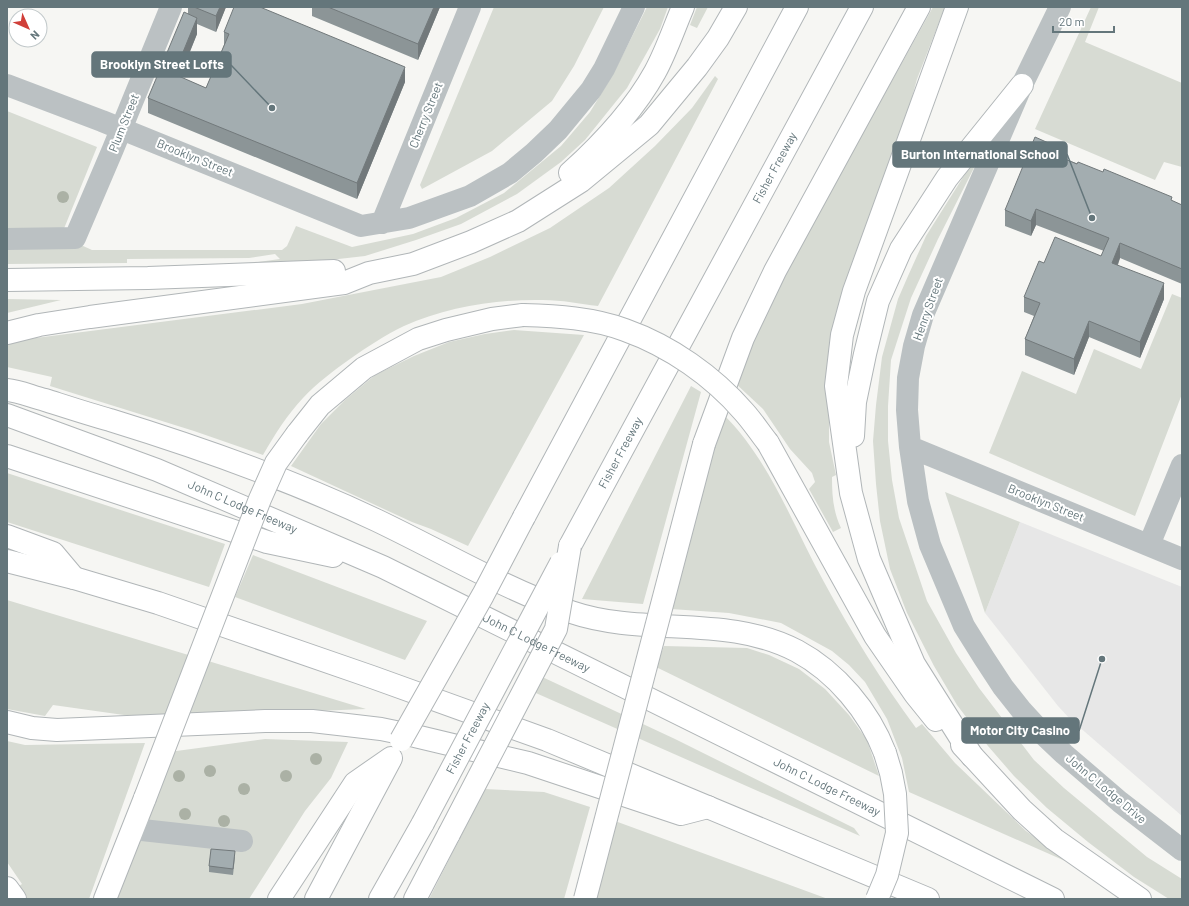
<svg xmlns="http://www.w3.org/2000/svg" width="1189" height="906" viewBox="0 0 1189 906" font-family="Barlow,sans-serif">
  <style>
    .built { fill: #e7e7e7 }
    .green { fill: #d7dbd3 }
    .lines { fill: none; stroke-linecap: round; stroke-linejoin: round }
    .highway-casing { stroke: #b1b6b8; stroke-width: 24 }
    .minor { stroke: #bbc1c3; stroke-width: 22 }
    .highway { stroke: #fff; stroke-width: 22 }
    .highway-bridge-casing { stroke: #b1b6b8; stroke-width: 24; stroke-linecap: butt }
    .highway-bridge { stroke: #fff; stroke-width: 22 }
    .tree { fill: #abb1a5 }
    .wall { fill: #8c9597 }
    .shaded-wall { fill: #72797b }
    .building { fill: #a3adb0; stroke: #72797b }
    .labels { text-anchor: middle; stroke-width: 4; stroke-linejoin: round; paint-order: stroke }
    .street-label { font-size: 12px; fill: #64767b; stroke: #fff }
    .leader { fill: none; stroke: #64767b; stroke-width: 1.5 }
    .callout-dot { fill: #64767b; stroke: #fff; stroke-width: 1.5 }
    .callout { fill: #64767b; stroke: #64767b; stroke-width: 1.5 }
    .callout-label { font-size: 13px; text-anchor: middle; font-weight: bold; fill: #fff }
  </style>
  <rect width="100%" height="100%" fill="#f6f6f3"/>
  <path class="built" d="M1020,522L1182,587V816L1070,719L1058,706L985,613Z"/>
  <path class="green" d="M494,7H604L574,66L552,101L492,151L422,189L420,185Z
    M647,7H668L660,29L627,88L614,104L585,140L561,162L517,194L461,224L416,240L365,256L303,263L258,262L280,259L275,254L249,258L127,259V263L7,264V111L97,147L61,236L92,250H282L287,246L296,226L352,247L413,234L456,218L504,193L561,146L590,112L612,76Z
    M697,7H708L697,28L690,25Z
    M933,7H945L917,79L829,398V442L836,475L832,477C832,495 833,511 841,528L833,532L809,489L815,482L812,473L790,449L763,409L734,382C792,252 865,131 933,7Z
    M1091,7H1099L1085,42L1182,83V167L1164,162L1155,180L1035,129Z
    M715,76L718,79L598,306C580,304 562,300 543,300C497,299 447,307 404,326C385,335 367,347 350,359C333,371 317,383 303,398C287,415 275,434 263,455L194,431L50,386L52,377L7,367V343L20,340L302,304L441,277L490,257L550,228L609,188L655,146L692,108Z
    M982,152L938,239L911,298L891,360L888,406V441L892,480L899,518L927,601L956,653L979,688L1034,760L1064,788L1147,857L1182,879V899H1169L1134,877L1088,842L1047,808L1014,776L988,746L957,705L934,666L907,613L890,569L880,521L876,484L873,441L876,405L882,357L898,299L908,276L926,236L972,163Z
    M1172,294L1182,298V394L1135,516L989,453L1022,371L1076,394L1094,349L1141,369Z
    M7,299L61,300L7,313Z
    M514,330L584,335L468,546L431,529L412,522L291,466L321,424L345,400L375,375L414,356L449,342L485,334Z
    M691,386L701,392L643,604L582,599Z
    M722,413C770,460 792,524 824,582C851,632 882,682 916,728L922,724L955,763L1026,831L1072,864L909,792L902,758L887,719L865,682L849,665L832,651L781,623L729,613L671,609Z
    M7,473L225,544L209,587L7,522Z
    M945,492L1020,522L985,613Z
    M253,555L427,621L405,660L235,597Z
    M7,600L366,709L213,715L131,716L53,705L45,716L7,709Z
    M664,646L747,648L769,655L799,669L825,689L849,715L867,740L879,776L656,667Z
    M538,675L675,739L854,828L860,836L529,690Z
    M265,739L348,742L331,778L305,811L249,899H117L169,752Z
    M7,741L25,745L145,743L89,899H7V894L22,884L7,862Z
    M485,789L544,792L590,807L564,899H429Z
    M615,821L828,899H595Z"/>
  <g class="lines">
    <g class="highway-casing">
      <g id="highway">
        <path d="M957,7L854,291L842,335L836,386L851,493L869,559L914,664L972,756"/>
        <path d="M570,173C602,144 634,110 655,72C666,52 674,28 683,7"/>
        <path d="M7,280L148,278L334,271"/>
        <path d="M7,333L39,325L90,317L344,283L369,273L413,264L471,242L518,221L581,181L649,125L697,67L718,38L736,7"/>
        <path d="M7,390C20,391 32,397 45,400C67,407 88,414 110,420C201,448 291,480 376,520C441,551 503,588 571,612C644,637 727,614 797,651C836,672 869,711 885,753"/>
        <path id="s1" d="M7,415L157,470L383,567L1053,899"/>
        <path d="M297,434L320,405L364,368L392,353L418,339L446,330L492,319L523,315"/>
        <path d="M853,436L855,402L865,354L878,301L901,249L947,178L1022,85"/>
        <path d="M768,443L875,636L915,694L936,720"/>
        <path d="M704,444L743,338L775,271L919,7"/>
        <path d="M7,456L267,542L333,556"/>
        <path d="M524,517L797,7"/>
        <path d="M7,536L53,553L74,578"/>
        <path id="s2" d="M570,546L862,7"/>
        <path d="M7,561L74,578L158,603L372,677L547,740L928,899"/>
        <path d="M7,722L32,728L57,730L265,721H312L347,725L381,729L415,736L528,763L681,814L708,807"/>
        <path d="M962,745L1022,810L1054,839L1140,899"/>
        <path d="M7,888L15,899"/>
        <path d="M105,899L145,798"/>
        <path d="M279,899L355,783L391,758"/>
        <path d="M316,899L390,760"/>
        <path d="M380,899L423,823"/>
        <path d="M415,899L449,834"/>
      </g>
    </g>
    <path class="minor" d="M1060,7L1022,85L923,315L914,346L908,378L907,410L910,447L918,501L930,545L964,626L984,658L1003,687L1022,711L1045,736L1064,754L1120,802L1182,850
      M7,85L102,121L361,226L409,218L470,196L510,173L534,153L558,130L591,90L604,69L634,7
      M382,223L470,7
      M7,239L75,238L113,149L171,7
      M910,447L1182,559
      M1149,545L1182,465
      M133,829L242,841"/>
    <use href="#highway" class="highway"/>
    <g class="highway-bridge-casing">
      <g id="highway-bridge">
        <path d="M523,315C557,316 593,318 625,330C670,346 713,376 744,412C753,422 760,433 768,443"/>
        <path d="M401,740L483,595L524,517"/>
        <path d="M145,798L260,499L276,463L297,434"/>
        <path id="s3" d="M423,823L561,563"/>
        <path d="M449,834L556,629L570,546"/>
        <path d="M585,899L704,444"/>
        <path d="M877,899L887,875L897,833L895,794L891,773L885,753"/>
      </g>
    </g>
    <use href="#highway-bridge" class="highway-bridge"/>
  </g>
  <g class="tree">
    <circle cx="63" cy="197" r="6"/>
    <circle cx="316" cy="759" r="6"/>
    <circle cx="210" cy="771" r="6"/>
    <circle cx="179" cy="776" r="6"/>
    <circle cx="286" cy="776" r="6"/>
    <circle cx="244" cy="789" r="6"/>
    <circle cx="185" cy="814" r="6"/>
    <circle cx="224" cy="821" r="6"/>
  </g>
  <path class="wall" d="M188,7H226L216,32L197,24V34L180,77L206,88L224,45V32L405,82L357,199L148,113V98L188,14Z
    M312,7H440L418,60L312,16Z
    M1053,154L1182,205V284L1120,258L1118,265L1164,299L1140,358L1089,337L1074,375L1025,355V339L1034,316L1024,312V297L1044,263L1101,256L1104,251L1036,225L1031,236L1005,226V210Z
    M235,857L233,875L209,872V866Z"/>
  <path class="shaded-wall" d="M220,7H226L216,32V16Z
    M434,7H440L418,60V44Z
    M197,18V34L174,90V74Z
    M405,67V82L357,199V183Z
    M1053,145V161L1050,153Z
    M1036,209V225L1031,236V221Z
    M1120,243V258L1112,278V263Z
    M1164,283V299L1140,358V342Z
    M1089,321V337L1074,375V359Z"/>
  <path class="building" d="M194,7H220L216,16Z
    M234,7H260L405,67L357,183L148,98L184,12L197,18L174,74L206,88L229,34L224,32Z
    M328,7H434L418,44Z
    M1035,137L1053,145L1050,153L1077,164L1078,162L1103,172L1104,169L1172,197L1171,200L1182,205V269L1120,243L1112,263L1164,283L1140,342L1089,321L1074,359L1025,339L1040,303L1024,297L1039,261L1044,263L1055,237L1101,256L1109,238L1036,209L1031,221L1005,210Z
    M211,849L235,851L233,869L209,866Z"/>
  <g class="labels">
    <g class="street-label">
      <text transform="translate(426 115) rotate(-68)" y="4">Cherry Street</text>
      <text transform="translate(124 123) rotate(-68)" y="4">Plum Street</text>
      <text transform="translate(195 158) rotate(22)" y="4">Brooklyn Street</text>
      <text dy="4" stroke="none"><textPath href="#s2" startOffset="430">Fisher Freeway</textPath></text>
      <text transform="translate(928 309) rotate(-70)" y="4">Henry Street</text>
      <text dy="4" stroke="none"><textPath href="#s2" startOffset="106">Fisher Freeway</textPath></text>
      <text transform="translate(1046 503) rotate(22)" y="4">Brooklyn Street</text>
      <text dy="4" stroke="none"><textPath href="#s1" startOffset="253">John C Lodge Freeway</textPath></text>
      <text dy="4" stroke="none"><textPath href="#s1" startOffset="577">John C Lodge Freeway</textPath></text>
      <text dy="4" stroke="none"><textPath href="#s3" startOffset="96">Fisher Freeway</textPath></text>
      <text dy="4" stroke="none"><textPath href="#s1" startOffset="901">John C Lodge Freeway</textPath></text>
      <text transform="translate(1106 789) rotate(40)" y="4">John C Lodge Drive</text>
    </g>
  </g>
  <path class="leader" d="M272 108L231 65M1092 218L1067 154M1102 659L1079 731"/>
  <g class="callout-dot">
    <circle cx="272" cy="108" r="4"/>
    <circle cx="1092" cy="218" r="4"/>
    <circle cx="1102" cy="659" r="4"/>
  </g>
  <g class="callout">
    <rect x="92" y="52" width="139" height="25" rx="4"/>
    <rect x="893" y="142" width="174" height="25" rx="4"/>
    <rect x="962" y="718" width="117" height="25" rx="4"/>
  </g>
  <g class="callout-label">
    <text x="162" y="69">Brooklyn Street Lofts</text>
    <text x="980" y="159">Burton International School</text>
    <text x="1020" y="735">Motor City Casino</text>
  </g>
  <rect width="1189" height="906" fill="none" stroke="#64767b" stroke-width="16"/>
  <g transform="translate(28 28) rotate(135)"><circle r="19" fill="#ffffff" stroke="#c1c8ca"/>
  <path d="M0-3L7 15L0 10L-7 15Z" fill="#d03f39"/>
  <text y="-6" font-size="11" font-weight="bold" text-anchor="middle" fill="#64767b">N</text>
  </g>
  <path d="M1053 26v6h61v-6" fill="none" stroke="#64767b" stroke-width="2"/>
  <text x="1059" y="26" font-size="12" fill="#64767b" stroke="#ffffff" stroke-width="3" paint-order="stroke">20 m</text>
</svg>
